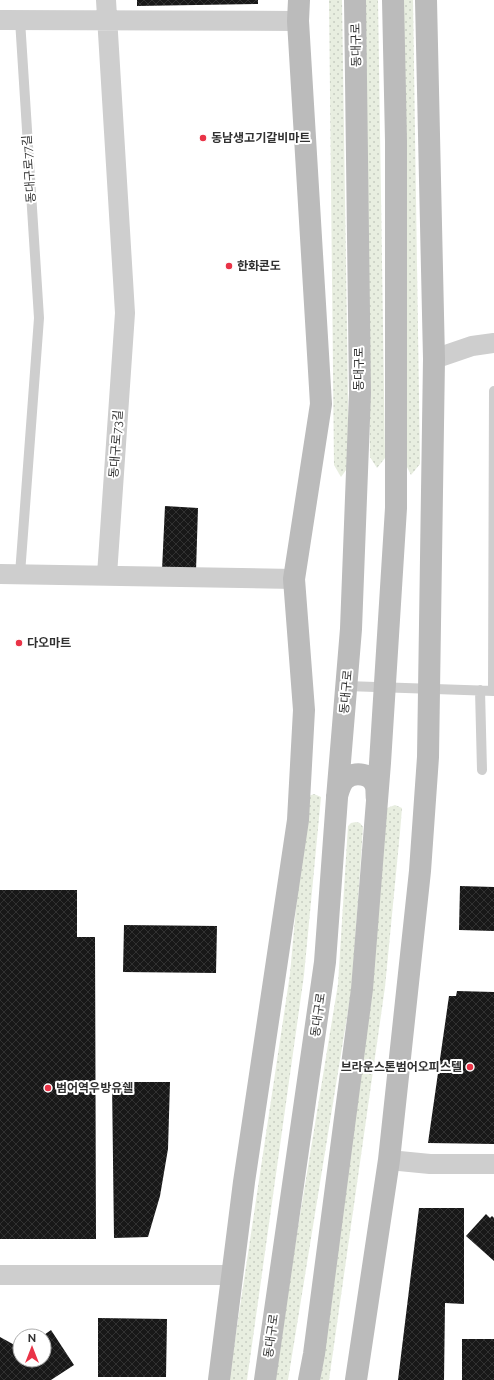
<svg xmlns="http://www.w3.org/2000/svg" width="494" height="1380" viewBox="0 0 494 1380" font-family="Raleway,'Noto Sans KR',sans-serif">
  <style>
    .green { fill: url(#green-dots) }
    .building { fill: url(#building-cross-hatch) }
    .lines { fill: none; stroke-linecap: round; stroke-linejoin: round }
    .service { stroke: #cecece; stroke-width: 10 }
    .minor { stroke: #cecece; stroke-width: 20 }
    .secondary { stroke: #bbb; stroke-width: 22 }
    .poi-dot { fill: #e93347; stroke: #fff; stroke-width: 1.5 }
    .labels { text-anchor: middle; stroke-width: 4; stroke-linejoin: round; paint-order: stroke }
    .street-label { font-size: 12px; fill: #313131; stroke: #fff }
    .poi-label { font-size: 12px; font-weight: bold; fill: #313131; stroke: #fff; text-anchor: start }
  </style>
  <defs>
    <pattern id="green-dots" width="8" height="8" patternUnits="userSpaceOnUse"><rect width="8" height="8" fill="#e8eee0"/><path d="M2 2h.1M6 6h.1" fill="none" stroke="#c7cdc1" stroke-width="1.8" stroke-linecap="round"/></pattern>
    <pattern id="building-cross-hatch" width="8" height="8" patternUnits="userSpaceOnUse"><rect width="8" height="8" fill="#181818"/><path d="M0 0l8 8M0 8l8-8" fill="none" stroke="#313131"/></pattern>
  </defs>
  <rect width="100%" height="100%" fill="#fff"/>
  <path class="green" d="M329,0H342L349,466L341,477L334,465Z
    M365,0H378L385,458L377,468L370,457Z
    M400,0H413L420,464L411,475L405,463Z
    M314,794L321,797L304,975L247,1380H229L290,974L306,797Z
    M395,805L402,808L400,832L385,987L329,1380H314L387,808Z
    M356,822L360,823L363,827L352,986L288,1380H273L338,984L348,826L351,823Z"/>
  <path class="building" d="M137,0H258V4L137,6Z
    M165,506L198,508L196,571L162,570Z
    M460,886L494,887V931L459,930Z
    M0,890H77V937H95L96,1239H0Z
    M124,925L217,926L216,973L123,972Z
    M457,991L494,992V1144L428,1143L449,996H456Z
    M112,1082H170L168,1149L160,1196L148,1237L114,1238Z
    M419,1208H464V1304L445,1303L444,1380H398Z
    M486,1214L490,1218L492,1216L494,1218V1261L466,1236Z
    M98,1318L167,1319L166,1377H98Z
    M51,1330L74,1365L51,1380H0V1337L20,1348V1360H44V1335Z
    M462,1339H494V1380H462Z"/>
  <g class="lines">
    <path class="service" d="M20,20L39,318L20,574
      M346,686L494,691
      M480,690L482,770
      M493,691L494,391"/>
    <path class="minor" d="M106,0L125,313L107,575
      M0,20L298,21
      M434,359L472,346L494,343
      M0,574L294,579
      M389,1160L430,1164H494
      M0,1275H232"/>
    <path class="secondary" d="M337,796C339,790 340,784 345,779C354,771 373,773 376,787C377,791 376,795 377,799
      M219,1380L244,1182L298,820L304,710L294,579L321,404L298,21L299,0
      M265,1380L325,962L337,798L351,629L360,393L355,0
      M309,1380L314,1354L362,989L380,763L396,508V141L393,0
      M356,1380L389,1160L420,871L428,757L434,359L426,0"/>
  </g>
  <g class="poi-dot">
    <circle cx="203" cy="138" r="4"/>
    <circle cx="229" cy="266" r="4"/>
    <circle cx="19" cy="643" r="4"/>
    <circle cx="470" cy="1067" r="4"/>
    <circle cx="48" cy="1088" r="4"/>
  </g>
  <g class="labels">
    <g class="street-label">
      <text transform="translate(356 45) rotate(-91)" y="4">동대구로</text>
      <text transform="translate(29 169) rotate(-94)" y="4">동대구로77길</text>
      <text transform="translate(359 369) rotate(-90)" y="4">동대구로</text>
      <text transform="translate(116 444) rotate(-86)" y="4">동대구로73길</text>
      <text transform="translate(346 692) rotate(-85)" y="4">동대구로</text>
      <text transform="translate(318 1015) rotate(-82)" y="4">동대구로</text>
      <text transform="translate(271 1336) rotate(-82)" y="4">동대구로</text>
    </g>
    <g class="poi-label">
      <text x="211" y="142">동남생고기갈비마트</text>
      <text x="237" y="270">한화콘도</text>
      <text x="27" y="647">다오마트</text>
      <text x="462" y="1071" text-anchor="end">브라운스톤범어오피스텔</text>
      <text x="56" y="1092">범어역우방유쉘</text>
    </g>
  </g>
  <g transform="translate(32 1348)"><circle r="19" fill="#ffffff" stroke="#adadad"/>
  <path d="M0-3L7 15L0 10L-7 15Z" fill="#e93347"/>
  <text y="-6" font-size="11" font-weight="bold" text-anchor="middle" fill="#313131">N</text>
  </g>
</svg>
